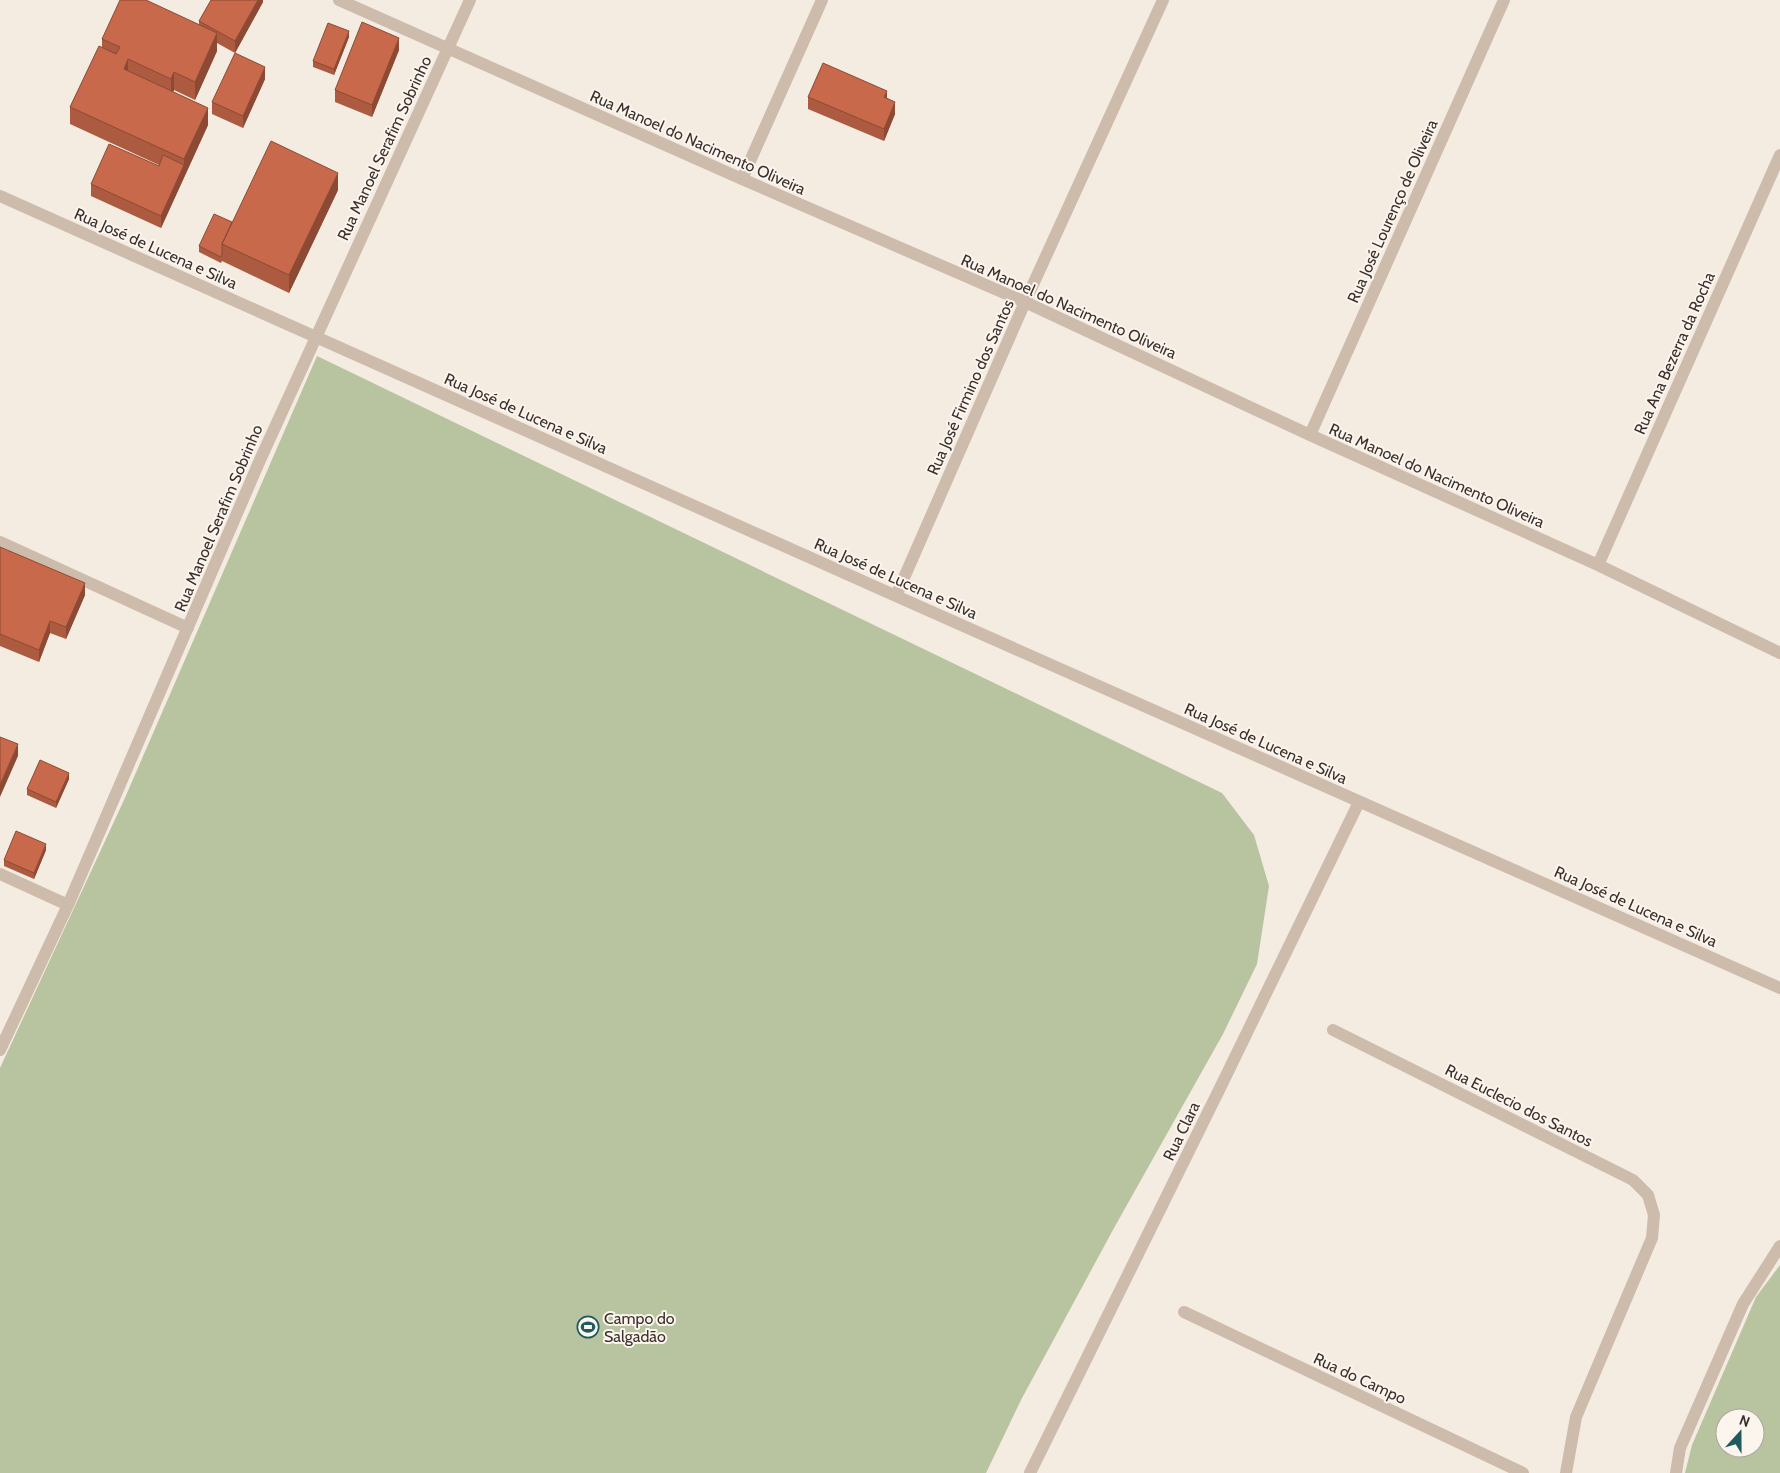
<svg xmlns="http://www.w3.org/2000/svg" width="1780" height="1473" viewBox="0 0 1780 1473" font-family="Cabin,sans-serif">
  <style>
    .green { fill: #b8c4a0; fill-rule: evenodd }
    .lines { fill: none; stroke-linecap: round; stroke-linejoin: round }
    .minor { stroke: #cdbbac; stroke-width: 12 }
    .wall { fill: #ac5a40 }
    .shaded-wall { fill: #8c4a34 }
    .building { fill: #c8694b; stroke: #8c4a34 }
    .labels { text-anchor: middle; stroke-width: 4; stroke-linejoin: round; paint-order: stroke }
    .street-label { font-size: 16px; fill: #3b302b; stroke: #fbf5ee }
    .poi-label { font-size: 16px; fill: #3b302b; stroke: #fbf5ee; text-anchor: start }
  </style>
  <rect width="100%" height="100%" fill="#f4ebe1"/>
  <path class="green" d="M317,356L1222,793L1254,835L1269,886L1257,964L1223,1034L1114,1228L1021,1400L986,1473H0V1068L124,800Z
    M1780,1265V1473H1685L1692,1445L1756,1297ZM1725,1418H1755V1448H1725Z"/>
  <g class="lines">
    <path class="minor" d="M339,0L742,179L1025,302L1310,435L1598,565L1780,653
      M742,179L822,0
      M0,196L896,596L1780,988
      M1310,435L1504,0
      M0,542L188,628
      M1598,565L1780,155
      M896,596L1025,302L1163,0
      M0,874L68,905
      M1333,1030L1633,1180L1648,1195L1654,1215L1652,1238L1576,1417L1566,1473
      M0,1050L68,905L260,460L470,0
      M1184,1312L1523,1473
      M1030,1473L1222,1084L1359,802
      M1676,1473L1680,1448L1743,1304L1780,1246"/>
  </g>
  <path class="wall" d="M263,0V2L235,53L217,43V51L195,100L174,90L173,92L208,125L161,228L91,196V184L159,166V165L70,124V107L102,47V39L199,25V21Z
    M349,37L334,75L313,67V61Z
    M399,50L372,117L335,102V90Z
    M265,79L243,128L212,114V102Z
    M808,97L887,99L895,114L884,141L808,109Z
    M338,190L289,293L222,261L221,263L199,252V246L232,222Z
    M0,547L85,595L66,639L50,633L39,662L0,646Z
    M69,779L56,808L27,795V789Z
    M46,850L34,879L4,866V860Z"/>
  <path class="shaded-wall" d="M258,0H263V2L235,53V41Z
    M349,31V37L334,75V69Z
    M217,33V51L195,100V82Z
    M399,38V50L372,117V105Z
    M128,59V76L124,69Z
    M265,67V79L243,128V116Z
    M174,72V90L171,96V79Z
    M887,91V103L884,97Z
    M895,102V114L884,141V129Z
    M208,108V125L161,228V216L184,165V159Z
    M338,173V190L289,293V275Z
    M85,583V595L66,639V627Z
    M50,621V633L39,662V650Z
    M18,744V756L0,797V785Z
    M69,773V779L56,808V802Z
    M46,844V850L34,879V873Z"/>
  <path class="building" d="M120,0H146L217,33L195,82L174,72L171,79L128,59L124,69L208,108L184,159L70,107L99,46L116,54L120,47L102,39Z
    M211,0H258L235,41L199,21Z
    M362,22L399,38L372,105L335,90Z
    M328,23L349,31L334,69L313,61Z
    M235,53L265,67L243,116L212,102Z
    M823,63L887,91L884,97L895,102L884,129L808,97Z
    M271,141L338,173L289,275L222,244Z
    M109,144L159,166L163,155L184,165L161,216L91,184Z
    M214,214L232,222L222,244V254L221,257L199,246Z
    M0,547L85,583L66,627L50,621L39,650L0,634Z
    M0,737L18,744L0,785Z
    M40,760L69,773L56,802L27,789Z
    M16,831L46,844L34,873L4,860Z"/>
  <defs>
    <g id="stadium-ring" transform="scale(1.125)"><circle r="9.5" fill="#fbf5ee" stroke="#1f5a5e" stroke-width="1.5"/><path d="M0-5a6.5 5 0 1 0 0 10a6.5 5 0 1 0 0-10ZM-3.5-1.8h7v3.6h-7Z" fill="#1f5a5e"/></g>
  </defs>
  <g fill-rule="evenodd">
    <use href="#stadium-ring" x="588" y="1327"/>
  </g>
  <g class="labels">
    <g class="street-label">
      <text transform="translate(698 142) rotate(24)" y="6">Rua Manoel do Nacimento Oliveira</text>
      <text transform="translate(384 148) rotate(-65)" y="6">Rua Manoel Serafim Sobrinho</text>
      <text transform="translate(1392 211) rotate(-66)" y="6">Rua José Lourenço de Oliveira</text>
      <text transform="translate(156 248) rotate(24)" y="6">Rua José de Lucena e Silva</text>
      <text transform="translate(1069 306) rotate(24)" y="6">Rua Manoel do Nacimento Oliveira</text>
      <text transform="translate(1674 353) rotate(-66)" y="6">Rua Ana Bezerra da Rocha</text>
      <text transform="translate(970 387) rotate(-66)" y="6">Rua José Firmino dos Santos</text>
      <text transform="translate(526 413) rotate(24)" y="6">Rua José de Lucena e Silva</text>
      <text transform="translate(1437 475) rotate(24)" y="6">Rua Manoel do Nacimento Oliveira</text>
      <text transform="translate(218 518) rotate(-67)" y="6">Rua Manoel Serafim Sobrinho</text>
      <text transform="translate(896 578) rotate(24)" y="6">Rua José de Lucena e Silva</text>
      <text transform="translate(1266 743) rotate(24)" y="6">Rua José de Lucena e Silva</text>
      <text transform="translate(1636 906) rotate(24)" y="6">Rua José de Lucena e Silva</text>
      <text transform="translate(1519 1105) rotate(27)" y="6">Rua Euclecio dos Santos</text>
      <text transform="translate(1181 1131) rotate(-64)" y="6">Rua Clara</text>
      <text transform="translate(1360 1378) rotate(25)" y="6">Rua do Campo</text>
    </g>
    <g class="poi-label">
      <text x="604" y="1324">Campo do<tspan x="604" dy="18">Salgadão</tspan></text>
    </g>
  </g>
  <g transform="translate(1740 1433) rotate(21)"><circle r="24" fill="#fbf5ee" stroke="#aea6a0"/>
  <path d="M0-4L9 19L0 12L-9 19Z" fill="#1f5a5e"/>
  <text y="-8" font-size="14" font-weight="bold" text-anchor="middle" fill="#3b302b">N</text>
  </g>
</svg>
